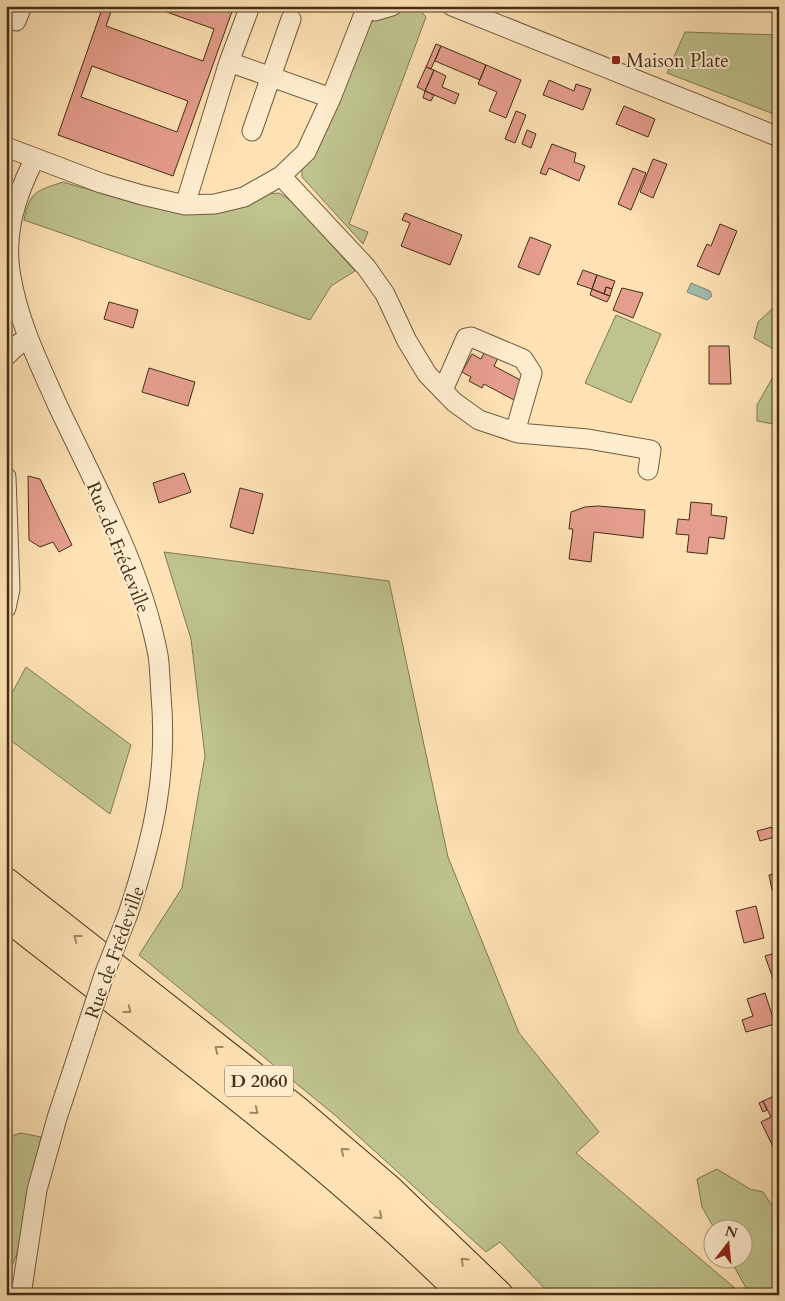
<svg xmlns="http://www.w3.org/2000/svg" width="785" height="1301" viewBox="0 0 785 1301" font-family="Cardo,serif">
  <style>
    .green { fill: #bfc38e; stroke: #817852 }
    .water { fill: #a0bdb0; stroke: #7b8473 }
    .building { fill: #e59d8d; stroke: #432e17; fill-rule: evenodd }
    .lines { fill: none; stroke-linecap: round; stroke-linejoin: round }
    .minor-casing { stroke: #725b3e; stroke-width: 21 }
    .highway-casing { stroke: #432e17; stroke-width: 30 }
    .minor { stroke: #feecce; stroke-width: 19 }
    .highway { stroke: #fee2b4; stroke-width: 28 }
    .minor-bridge-casing { stroke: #725b3e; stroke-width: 21; stroke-linecap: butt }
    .minor-bridge { stroke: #feecce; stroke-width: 19 }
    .oneway { stroke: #a08866 }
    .poi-dot { fill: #8f2418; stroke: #feecce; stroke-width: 2 }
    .labels { text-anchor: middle; stroke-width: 4; stroke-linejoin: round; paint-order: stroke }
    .shield { fill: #feecce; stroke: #7b674e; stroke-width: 1 }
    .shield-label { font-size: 18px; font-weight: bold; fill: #432e17 }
    .poi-label { font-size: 19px; fill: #432e17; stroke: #feecce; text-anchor: start }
    .street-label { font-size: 19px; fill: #432e17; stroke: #feecce }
  </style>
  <rect width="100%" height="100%" fill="#fee2b4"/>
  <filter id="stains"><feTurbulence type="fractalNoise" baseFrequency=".004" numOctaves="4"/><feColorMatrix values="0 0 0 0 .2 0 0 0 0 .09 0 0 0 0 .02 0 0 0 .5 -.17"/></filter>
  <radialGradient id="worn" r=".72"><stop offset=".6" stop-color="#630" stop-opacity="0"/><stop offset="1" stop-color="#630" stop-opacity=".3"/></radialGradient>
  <path class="green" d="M413,6L418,8L426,17L349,224L368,232L363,244L302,177V169L330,122L369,26L376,17Z
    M685,32L779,35V116L667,73Z
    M63,182L134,203L205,213L267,194L279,193L292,201L355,271L331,286L310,320L24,220C30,191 36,191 63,182Z
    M779,296V425L757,421V405L773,377L775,350L754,338L758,322L773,308Z
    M616,315L661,334L631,403L585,383Z
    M164,552L389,581L448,857L519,1033L599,1132L576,1153L743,1295H551L500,1242L486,1252L336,1116L139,955L182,888L205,756L191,639Z
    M26,667L131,745L110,814L6,737V704Z
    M21,1133L41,1137L21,1243L6,1281V1220L9,1203L6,1202L8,1137Z
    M717,1169L750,1189L763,1192L779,1216V1295H750L730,1259L742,1258V1228H714L702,1207L697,1179Z"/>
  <path class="water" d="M691,283L710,291L712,296L707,300L687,292Z"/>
  <path class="building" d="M103,6H113L106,26L203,61L214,29L150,6H234L173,176L58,135ZM92,66L188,101L177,132L81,97Z
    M436,44L441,46L431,69L426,67Z
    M441,46L486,65L480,80L435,61Z
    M486,65L521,80L506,118L489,111L497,92L478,84Z
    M426,67L434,70L425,91L417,87Z
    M434,70L446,76L442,87L459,94L455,104L425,91Z
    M549,80L574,91L576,84L591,89L583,110L543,95Z
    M425,91L434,95L431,101L423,98Z
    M624,106L655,119L648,137L616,124Z
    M516,111L526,115L515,143L505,139Z
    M527,130L536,134L531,148L522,144Z
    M552,144L576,153L574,162L585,166L579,181L549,168L546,175L540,173Z
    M653,159L667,164L653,198L640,192Z
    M633,168L646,173L631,210L618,204Z
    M405,213L462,235L450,265L401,246L410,223L402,220Z
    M720,224L737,231L719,275L697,266L707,244L711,246Z
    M530,237L551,245L539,275L518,267Z
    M583,270L597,275L592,289L577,284Z
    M597,275L615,281L612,289L606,287L604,294L592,289Z
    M606,287L612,289L610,296L604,294Z
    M622,288L643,293L633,318L613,310Z
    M592,289L610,296L607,302L590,295Z
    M109,302L138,310L133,328L104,319Z
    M709,346H729L731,384H709Z
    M486,349L499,356L494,366L524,382L514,400L484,384L482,388L469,381L471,377L462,372L472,354L481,359Z
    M149,368L195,382L188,406L142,392Z
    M184,473L191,492L159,503L153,483Z
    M28,476L40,479L72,545L59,552L53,542L40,547L29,540Z
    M240,488L263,494L253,534L230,527Z
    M691,502L712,504L711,515L727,517L724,539L709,537L707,554L687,552L689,535L676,534L678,519L689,520Z
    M598,506L645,510L643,538L594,532L591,562L569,559L573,529H569L571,512L585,507Z
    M772,827L775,837L760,841L757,831Z
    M774,874L777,888L772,890L769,875Z
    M756,906L764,938L744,943L736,911Z
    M779,952V989L777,990L765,956Z
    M765,993L775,1024L746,1032L742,1020L753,1016L747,999Z
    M779,1094V1159L761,1122L771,1117L763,1101Z
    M763,1101L767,1110L763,1112L759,1103Z"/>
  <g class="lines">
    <g class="minor-casing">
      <path id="minor" d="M362,6L375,11L392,6
        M452,6L779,137
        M16,21L22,6
        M229,62L250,6
        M252,131L291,19
        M6,147L101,183L142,195L185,205L215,204L244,197L281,176L306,152L331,98L366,9
        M35,158C16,195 3,235 11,277C19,323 38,361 57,404C95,485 141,566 158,655C160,668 160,682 161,695C168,775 153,838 128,914
        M281,176L366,267L385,294L407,341L427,374L454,402L479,420L518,433L588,439L651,450L648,470
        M185,205L229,62L331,98
        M6,356L20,343L27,340
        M443,390L466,338L471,337L523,359L532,373L515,432
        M6,477L10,589L6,608
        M21,1295L37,1190L57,1118L85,1033"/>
    </g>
    <g class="highway-casing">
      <path id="highway" d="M6,882L294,1108L391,1191L499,1295
        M6,916C162,1039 323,1155 464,1295"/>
    </g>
    <use href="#minor" class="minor"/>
    <use href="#highway" class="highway"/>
    <g class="minor-bridge-casing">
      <path id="minor-bridge" d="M85,1033L104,975L128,914"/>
    </g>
    <use href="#minor-bridge" class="minor-bridge"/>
  </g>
  <defs><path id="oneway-chevron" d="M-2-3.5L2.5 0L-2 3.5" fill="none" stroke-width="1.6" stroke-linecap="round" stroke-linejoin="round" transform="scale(1.25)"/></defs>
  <g class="oneway">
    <use href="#oneway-chevron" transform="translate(77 938) rotate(-142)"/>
    <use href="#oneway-chevron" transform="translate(128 1010) rotate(38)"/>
    <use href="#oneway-chevron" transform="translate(218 1049) rotate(-142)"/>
    <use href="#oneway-chevron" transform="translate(255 1111) rotate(39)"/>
    <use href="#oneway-chevron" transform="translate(344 1151) rotate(-140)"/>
    <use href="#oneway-chevron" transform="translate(379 1216) rotate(42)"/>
    <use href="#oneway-chevron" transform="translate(464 1261) rotate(-136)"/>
  </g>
  <rect class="poi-dot" x="611" y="55" width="10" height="10" rx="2.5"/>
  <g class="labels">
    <rect class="shield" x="225" y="1065.5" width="68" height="31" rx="4"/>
    <g class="shield-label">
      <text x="259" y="1087">D 2060</text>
    </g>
    <g class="poi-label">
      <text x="626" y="67">Maison Plate</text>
    </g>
    <g class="street-label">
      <text transform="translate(119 547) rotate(68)" y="7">Rue de Frédeville</text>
      <text transform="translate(114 952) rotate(-70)" y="7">Rue de Frédeville</text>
    </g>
  </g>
  <rect width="785" height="1301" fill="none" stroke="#fee2b4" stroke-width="25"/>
  <rect x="8" y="8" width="770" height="1286" fill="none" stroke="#432e17" stroke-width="2.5"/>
  <rect x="12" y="12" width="760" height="1276" fill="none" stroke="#432e17"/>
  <g transform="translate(728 1244) rotate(16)"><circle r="24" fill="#feecce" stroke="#b3a085"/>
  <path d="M0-4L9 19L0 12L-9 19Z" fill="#8f2418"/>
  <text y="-8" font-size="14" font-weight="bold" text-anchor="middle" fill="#432e17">N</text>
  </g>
  <rect width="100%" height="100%" filter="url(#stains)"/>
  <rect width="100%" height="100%" fill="url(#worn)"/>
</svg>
